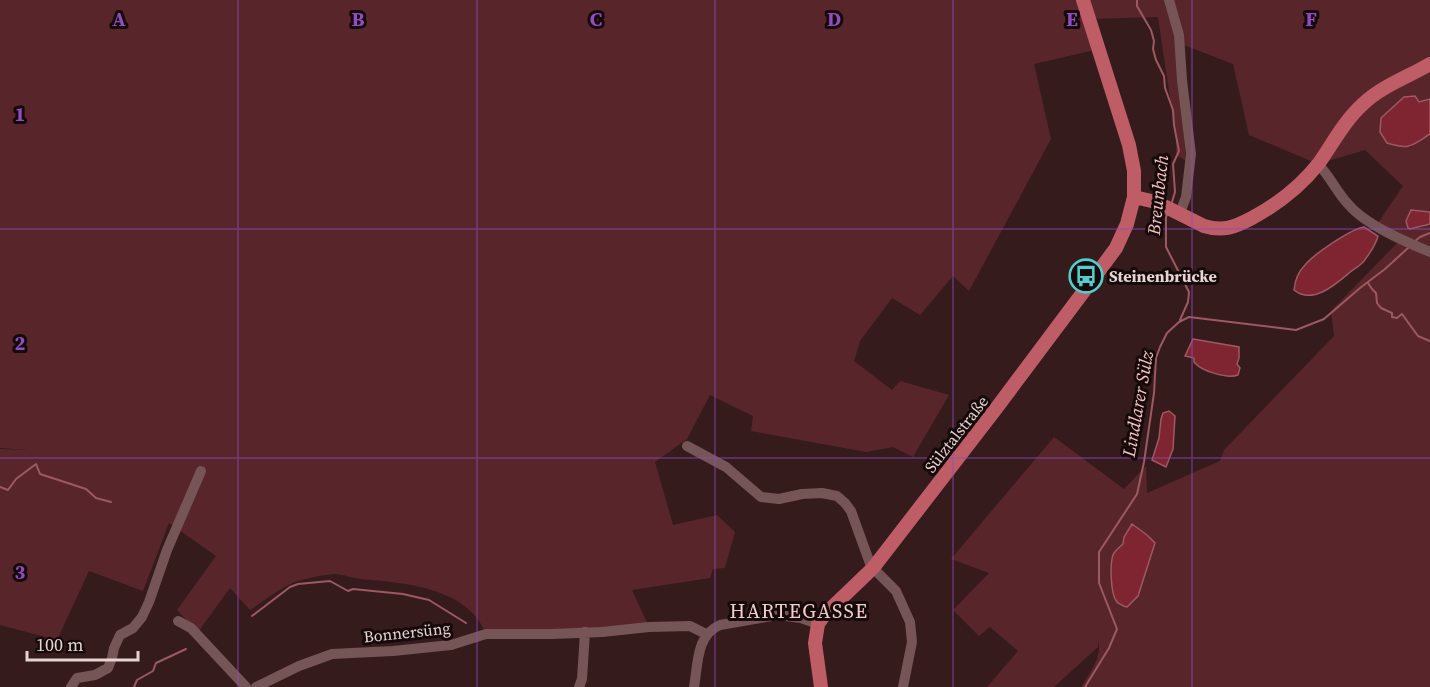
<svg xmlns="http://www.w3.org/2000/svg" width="1430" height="687" viewBox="0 0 1430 687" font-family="'Source Serif 4',serif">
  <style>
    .green { fill: #58262a }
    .water { fill: #7e2531; stroke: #9d5962; stroke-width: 1.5 }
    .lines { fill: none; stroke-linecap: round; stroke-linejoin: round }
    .stream { stroke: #9d5962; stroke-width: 2 }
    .minor { stroke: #755556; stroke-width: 10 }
    .major { stroke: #be5d66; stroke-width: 14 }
    .grid { fill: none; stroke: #904dc3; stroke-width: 1.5; stroke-opacity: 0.55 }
    .labels { text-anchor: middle; stroke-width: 6; stroke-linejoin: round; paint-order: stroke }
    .poi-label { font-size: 16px; font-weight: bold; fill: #e6d3d3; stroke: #15090a; text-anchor: start }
    .street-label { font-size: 16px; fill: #e6d3d3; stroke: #15090a }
    .water-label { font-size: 18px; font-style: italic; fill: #fac5c6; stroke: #15090a }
    .quarter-label { font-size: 20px; letter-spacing: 1.5px; fill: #f3cdce; stroke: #15090a }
    .grid-label { font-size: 20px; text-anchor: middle; font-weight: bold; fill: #904dc3; stroke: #15090a; stroke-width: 6; stroke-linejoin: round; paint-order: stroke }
  </style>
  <rect width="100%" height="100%" fill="#361b1c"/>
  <path class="green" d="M0,0H1078L1095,50L1034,64L1051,139L969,291L953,276L920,315L892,298L860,341L854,361L892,390L900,381L949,395L913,457L893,447L866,452L751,431L753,416L710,395L687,439L655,462L673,525L717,515L735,532L725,568L713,569L710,578L632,590L649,627L486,634C468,587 404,583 361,579C352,578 343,574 334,574C324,575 307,578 298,581C286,584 262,602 250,610L230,588L198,632L177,610L216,556L169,523L143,591L89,571L57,640L0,625V449L28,450L0,448Z
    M1083,0H1430V99L1419,102L1398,146L1410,147L1430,134V687H1081C1089,674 1103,656 1098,641V647L1054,687H987L1018,651L990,627L979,636L953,610L989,573L951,559L1054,437L1124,489L1146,466L1147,493L1220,461L1224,450L1334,336L1331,311L1401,239L1378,223L1403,186L1365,150L1318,164L1249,135L1233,64L1176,42L1186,161L1176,155V138L1158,17L1089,19Z"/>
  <path class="water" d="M1415,96L1419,102L1430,99V134C1411,146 1410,150 1387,143L1380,132L1381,118L1404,97Z
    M1411,210L1430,212V224L1410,229L1408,228L1406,221Z
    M1364,227L1378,236C1376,244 1370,253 1364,261C1360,266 1354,269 1349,273C1335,285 1312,305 1294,290C1295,280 1298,272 1305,265C1314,254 1351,229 1364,227Z
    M1193,339L1239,347V358L1237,364L1240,368L1238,375C1227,379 1201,371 1194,362V358L1185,356Z
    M1169,411L1175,416L1173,449L1166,467L1152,460L1159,438L1161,419L1163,413Z
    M1132,524L1147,535L1155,543L1138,596L1127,607C1125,607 1120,604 1118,603C1110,596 1110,564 1113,555C1115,550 1120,547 1123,544L1124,537Z"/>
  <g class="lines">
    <path class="stream" d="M1137,0V6L1151,30L1154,41L1153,49L1156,60L1164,76L1165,88L1173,110L1174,125L1179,151L1173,164L1175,192L1172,202
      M1168,213L1166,217V247L1189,292L1188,302L1180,320
      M1414,242L1420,237L1430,233
      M1368,283L1372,289L1376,293L1377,303L1381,308L1392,313V317L1397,318L1402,314L1418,336L1430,341
      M0,487L8,490L16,479L36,464L40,474L86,489L96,498L111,502
      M252,616L290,587L298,584L330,581L348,591L353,589L403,594L429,600L466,623
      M134,687L137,680L153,671L156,663L186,649
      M1085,687L1109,648L1117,629L1099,583V552L1137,494L1144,462L1154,393L1156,358L1160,347L1167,333L1179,322L1189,317L1296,330L1324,319L1360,288L1385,269L1408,248"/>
    <path class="minor" d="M1169,0L1179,35L1182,80L1191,154L1186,197L1180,213
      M1318,164C1330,176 1337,193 1349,205C1366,225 1406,242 1430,252
      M687,446L726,467L761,497L779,499L802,494L822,493L837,496L845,503L851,511L872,569
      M873,568L896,591L910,622L912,642L903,687
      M178,621L191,628L246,687
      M71,687L77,678L95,675L108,668L112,658L114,648L120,635L133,628L142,617L149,602L167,550L201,471
      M256,687L299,666L332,654L393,651L451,645L486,634H552L602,632L649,627L690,626L706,634
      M579,687L582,679L585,632
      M694,687C698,665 696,635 720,625L778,615L801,618L818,624"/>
    <path class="major" d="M1134,197L1156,202L1204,226C1223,232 1235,227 1252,218C1278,204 1301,186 1319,163C1333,143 1345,120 1363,104C1382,86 1408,77 1430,64
      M821,687L815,643L818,624L825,614L873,568L995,410L1096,275L1116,248L1127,224L1134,197V171L1129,145L1083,0"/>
  </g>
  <path class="grid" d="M238,0V687M477,0V687M715,0V687M953,0V687M1192,0V687M0,229H1430M0,458H1430"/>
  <defs>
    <g id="bus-ring" transform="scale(1.725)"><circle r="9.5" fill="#15090a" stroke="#52cdcf" stroke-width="1.5"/><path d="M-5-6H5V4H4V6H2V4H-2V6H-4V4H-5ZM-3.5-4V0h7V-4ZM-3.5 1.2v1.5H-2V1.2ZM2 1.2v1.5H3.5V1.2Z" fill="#52cdcf"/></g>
  </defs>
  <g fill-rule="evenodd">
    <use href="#bus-ring" x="1086" y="276"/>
  </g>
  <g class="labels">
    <g class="poi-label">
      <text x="1109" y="282">Steinenbrücke</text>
    </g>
    <g class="street-label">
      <text transform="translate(956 434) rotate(-52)" y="6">Sülztalstraße</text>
      <text transform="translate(407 632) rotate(-6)" y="6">Bonnersüng</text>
    </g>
    <g class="water-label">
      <text transform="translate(1158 195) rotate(-84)" y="6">Breunbach</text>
      <text transform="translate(1138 404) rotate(-80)" y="6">Lindlarer Sülz</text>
    </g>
    <g class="quarter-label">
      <text x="799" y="618">HARTEGASSE</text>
    </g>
  </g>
  <g class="grid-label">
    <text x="119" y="26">A</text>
    <text x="358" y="26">B</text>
    <text x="596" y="26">C</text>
    <text x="834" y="26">D</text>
    <text x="1072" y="26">E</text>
    <text x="1311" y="26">F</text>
    <text x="20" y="121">1</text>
    <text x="20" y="350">2</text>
    <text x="20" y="579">3</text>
  </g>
  <path d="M27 651v9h111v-9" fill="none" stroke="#e6d3d3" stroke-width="3"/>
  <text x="36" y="651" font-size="18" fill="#e6d3d3" stroke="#15090a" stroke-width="4.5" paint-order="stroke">100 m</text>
</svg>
